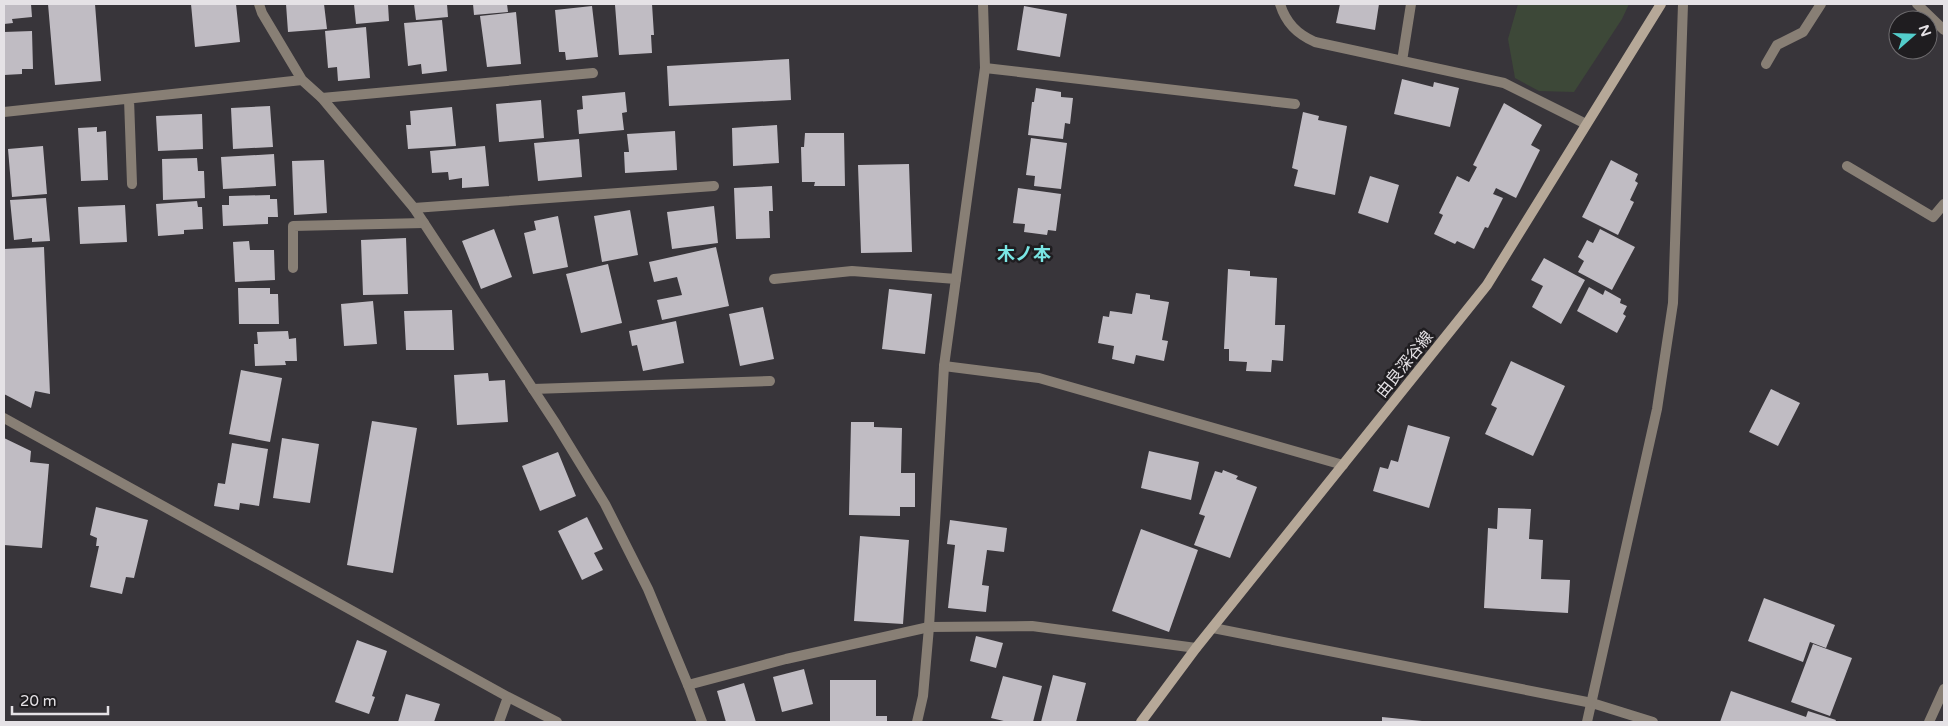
<svg xmlns="http://www.w3.org/2000/svg" width="1948" height="726" viewBox="0 0 1948 726" font-family="'Varela Round','Noto Sans JP',sans-serif">
  <style>
    .green { fill: #3d4838 }
    .building { fill: #c0bcc3 }
    .lines { fill: none; stroke-linecap: round; stroke-linejoin: round }
    .service { stroke: #887f75; stroke-width: 10 }
    .minor { stroke: #887f75; stroke-width: 10 }
    .tertiary { stroke: #887f75; stroke-width: 10 }
    .secondary { stroke: #b6a898; stroke-width: 10 }
    .labels { text-anchor: middle; stroke-width: 5; stroke-linejoin: round; paint-order: stroke }
    .street-label { font-size: 16px; fill: #e5e2e6; stroke: #1f1d20 }
    .neighbourhood-label { font-size: 18px; font-weight: bold; fill: #7ae6e4; stroke: #1f1d20 }
  </style>
  <rect width="100%" height="100%" fill="#38353a"/>
  <path class="green" d="M1518,4H1629L1622,19L1574,92L1539,91L1515,78L1508,39Z"/>
  <path class="building" d="M4,4H31L32,17L12,19L13,23L4,24Z
    M48,4H95L101,81L55,85Z
    M191,4H236L240,42L195,47Z
    M286,4H324L327,29L288,32Z
    M354,4H388L389,21L356,24Z
    M414,4H447L448,17L416,20Z
    M473,4H507L508,12L474,15Z
    M633,4H652L654,35H651L652,53L619,55L615,5Z
    M1340,4H1379L1375,30L1336,23Z
    M592,6L598,57L566,60L565,52H559L555,10Z
    M1024,6L1067,14L1060,57L1017,50Z
    M516,12L521,64L487,67L480,16Z
    M442,20L447,71L422,74L421,64L408,66L404,23Z
    M366,27L370,78L338,81L337,67L328,68L325,31Z
    M32,31L33,69H22V74L4,75V32Z
    M789,59L791,100L669,106L667,66Z
    M1402,79L1433,87L1434,82L1459,88L1450,127L1394,114Z
    M1036,88L1061,92V97L1073,98L1070,124L1065,123L1063,139L1028,135L1032,102H1034Z
    M625,92L627,112L622,113L624,130L579,134L577,110L583,109L582,96Z
    M541,100L544,138L499,142L496,104Z
    M1504,103L1542,125L1531,145L1540,150L1516,198L1496,188L1493,194L1503,198L1488,228L1485,227L1474,249L1457,241L1455,244L1434,234L1443,215L1439,213L1457,176L1469,182L1477,167L1473,165Z
    M270,106L273,147L233,149L231,108Z
    M452,107L456,146L408,149L406,125H411L410,111Z
    M1303,112L1319,116L1318,120L1347,126L1335,195L1294,186L1298,170L1292,168Z
    M202,114L203,149L158,151L156,116Z
    M777,125L779,163L733,166L732,128Z
    M97,127V132L106,131L108,180L81,181L78,128Z
    M675,131L677,170L625,173L624,152H629L627,134Z
    M805,133H844L845,186H814L815,182H802L801,147H804Z
    M1031,138L1067,143L1061,189L1034,186L1035,176L1026,175Z
    M579,139L582,177L538,181L534,143Z
    M43,146L47,194L12,197L8,149Z
    M485,146L489,186L462,188V178L449,180L448,172L432,173L430,151Z
    M274,154L276,186L223,189L221,157Z
    M197,158L198,171H204L205,198L163,200L162,159Z
    M324,160L327,213L294,215L292,161Z
    M1611,160L1638,174L1635,181L1638,183L1630,200L1634,202L1618,235L1582,217Z
    M909,164L912,252L861,253L858,165Z
    M1370,176L1399,185L1388,223L1358,213Z
    M772,186L773,211H769L770,238L736,239L734,188Z
    M1018,188L1061,194L1056,231L1048,230L1047,235L1024,232L1025,224L1013,223Z
    M270,195V199H277L278,217H268V224L223,226L222,205H229V196Z
    M46,198L50,241L32,242V238L14,240L10,200Z
    M197,201L198,207H202L203,229L184,230V234L158,236L156,204Z
    M125,205L127,242L80,244L78,207Z
    M714,206L718,243L672,249L667,212Z
    M630,210L638,255L602,262L594,216Z
    M558,216L568,267L533,274L524,233L536,230L534,221Z
    M494,229L512,277L481,289L462,241Z
    M1600,229L1635,247L1612,290L1578,272L1584,261L1578,257L1587,240L1593,243Z
    M406,238L408,294L363,295L361,240Z
    M249,241L250,250H274L275,280L235,282L233,242Z
    M44,247L50,394L35,391L31,408L4,394V249Z
    M716,247L729,306L662,320L657,300L682,295L677,277L654,282L649,262Z
    M1544,258L1585,280L1561,324L1532,307L1543,286L1531,280Z
    M608,264L622,323L581,333L566,274Z
    M1228,269L1250,271V276L1277,278L1275,325H1285L1283,361L1272,360L1271,372L1246,371L1247,362L1229,361V349H1224Z
    M1589,287L1603,295L1605,290L1621,299L1620,303L1627,306L1623,314L1626,316L1617,333L1577,311Z
    M238,288H270V294H278L279,324H239Z
    M889,289L932,294L925,354L882,349Z
    M1136,293L1150,295V299L1169,302L1162,340L1168,341L1164,361L1136,355L1134,364L1112,359L1114,346L1098,343L1103,316L1109,317L1110,311L1132,314Z
    M373,301L377,344L344,346L341,304Z
    M763,307L774,359L740,366L729,314Z
    M452,310L454,350H406L404,311Z
    M676,321L684,363L643,371L637,345L632,346L629,331Z
    M288,331L289,339L296,338L297,361H285L286,365L255,366L254,344H258L257,332Z
    M1511,361L1565,386L1533,456L1485,434L1497,408L1491,405Z
    M241,370L282,378L270,442L229,434Z
    M488,373L489,381L505,380L508,422L457,425L454,375Z
    M1771,389L1800,403L1778,446L1749,432Z
    M372,421L417,428L393,573L347,565Z
    M851,422H874V427L902,428L901,473H915V507H900V516L849,515Z
    M1408,425L1450,437L1429,508L1373,491L1380,467L1388,469L1391,460L1398,462Z
    M4,438L31,451L30,462L49,464L42,548L4,545Z
    M282,438L319,444L310,503L273,498Z
    M232,443L268,449L259,506L240,503L239,510L214,506L218,483L225,484Z
    M1149,451L1199,462L1191,500L1141,488Z
    M558,452L576,496L540,511L522,466Z
    M1223,470L1238,476L1236,479L1257,487L1230,558L1194,545L1205,516L1199,514L1215,471L1222,473Z
    M96,507L148,520L134,578L126,577L122,594L90,587L99,546H96L97,538L90,535Z
    M1498,508L1531,509L1529,539L1543,540L1541,579L1570,580L1568,613L1484,608L1488,528L1497,529Z
    M587,517L603,549L594,553L603,570L582,580L558,531Z
    M950,520L1007,528L1004,552L987,550L982,585L989,586L986,612L948,608L955,545L947,544Z
    M1141,529L1198,550L1169,632L1112,611Z
    M860,536L909,540L903,624L854,621Z
    M1764,598L1835,625L1826,648L1810,642L1803,662L1748,641Z
    M976,636L1003,643L996,668L970,661Z
    M357,640L387,651L372,696L375,697L369,714L335,702Z
    M1813,644L1852,658L1830,716L1791,702Z
    M804,669L813,704L782,712L773,677Z
    M1053,675L1086,683L1076,722H1041Z
    M1003,676L1042,686L1033,722H1008L991,718Z
    M830,680H876V716H887V722H830Z
    M744,683L756,722H726L717,691Z
    M1731,691L1806,717L1808,711L1836,720L1835,722H1720Z
    M406,694L440,704L434,722H398Z
    M1382,717L1422,721V722H1382Z"/>
  <g class="lines">
    <path class="service" d="M1280,4C1286,23 1297,34 1315,42L1504,83L1586,124
      M1402,61L1411,4
      M1766,64L1777,45L1803,32L1821,4
      M985,68L1295,104
      M322,98L593,73
      M1847,166L1933,217L1944,204
      M414,208L714,186
      M293,268V226L424,223
      M774,279L852,271L956,279
      M944,366L1039,378L1343,465
      M533,389L770,381
      M688,685L786,659L929,627L1032,626L1196,648"/>
    <path class="minor" d="M259,4L262,13L302,80L322,98L414,208L556,424L605,504L648,589L688,685L702,722
      M1917,4L1944,30
      M129,99L132,184
      M4,112L302,80
      M4,418L508,697L557,722
      M1213,628L1592,703L1653,722
      M499,722L508,697
      M917,722L923,696L929,627L944,366L985,68L983,4
      M1929,722L1944,689"/>
    <path class="tertiary" d="M1587,722L1657,409L1673,303L1683,4"/>
    <path class="secondary" d="M1141,722L1196,648L1487,285L1661,4"/>
  </g>
  <g class="labels">
    <g class="street-label">
      <text transform="translate(1404 364) rotate(-51)" y="6">由良深谷線</text>
    </g>
    <g class="neighbourhood-label">
      <text x="1024" y="260">木ノ本</text>
    </g>
  </g>
  <rect width="1948" height="726" fill="none" stroke="#e5e2e6" stroke-width="10"/>
  <g transform="translate(1913 35) rotate(70)"><circle r="24" fill="#1f1d20" stroke="#6e6c6f"/>
  <path d="M0-4L9 19L0 12L-9 19Z" fill="#53cdcb"/>
  <text y="-8" font-size="14" font-weight="bold" text-anchor="middle" fill="#e5e2e6">N</text>
  </g>
  <path d="M12 706v8h96v-8" fill="none" stroke="#e5e2e6" stroke-width="2.5"/>
  <text x="20" y="706" font-size="15" fill="#e5e2e6" stroke="#1f1d20" stroke-width="4" paint-order="stroke">20 m</text>
</svg>
